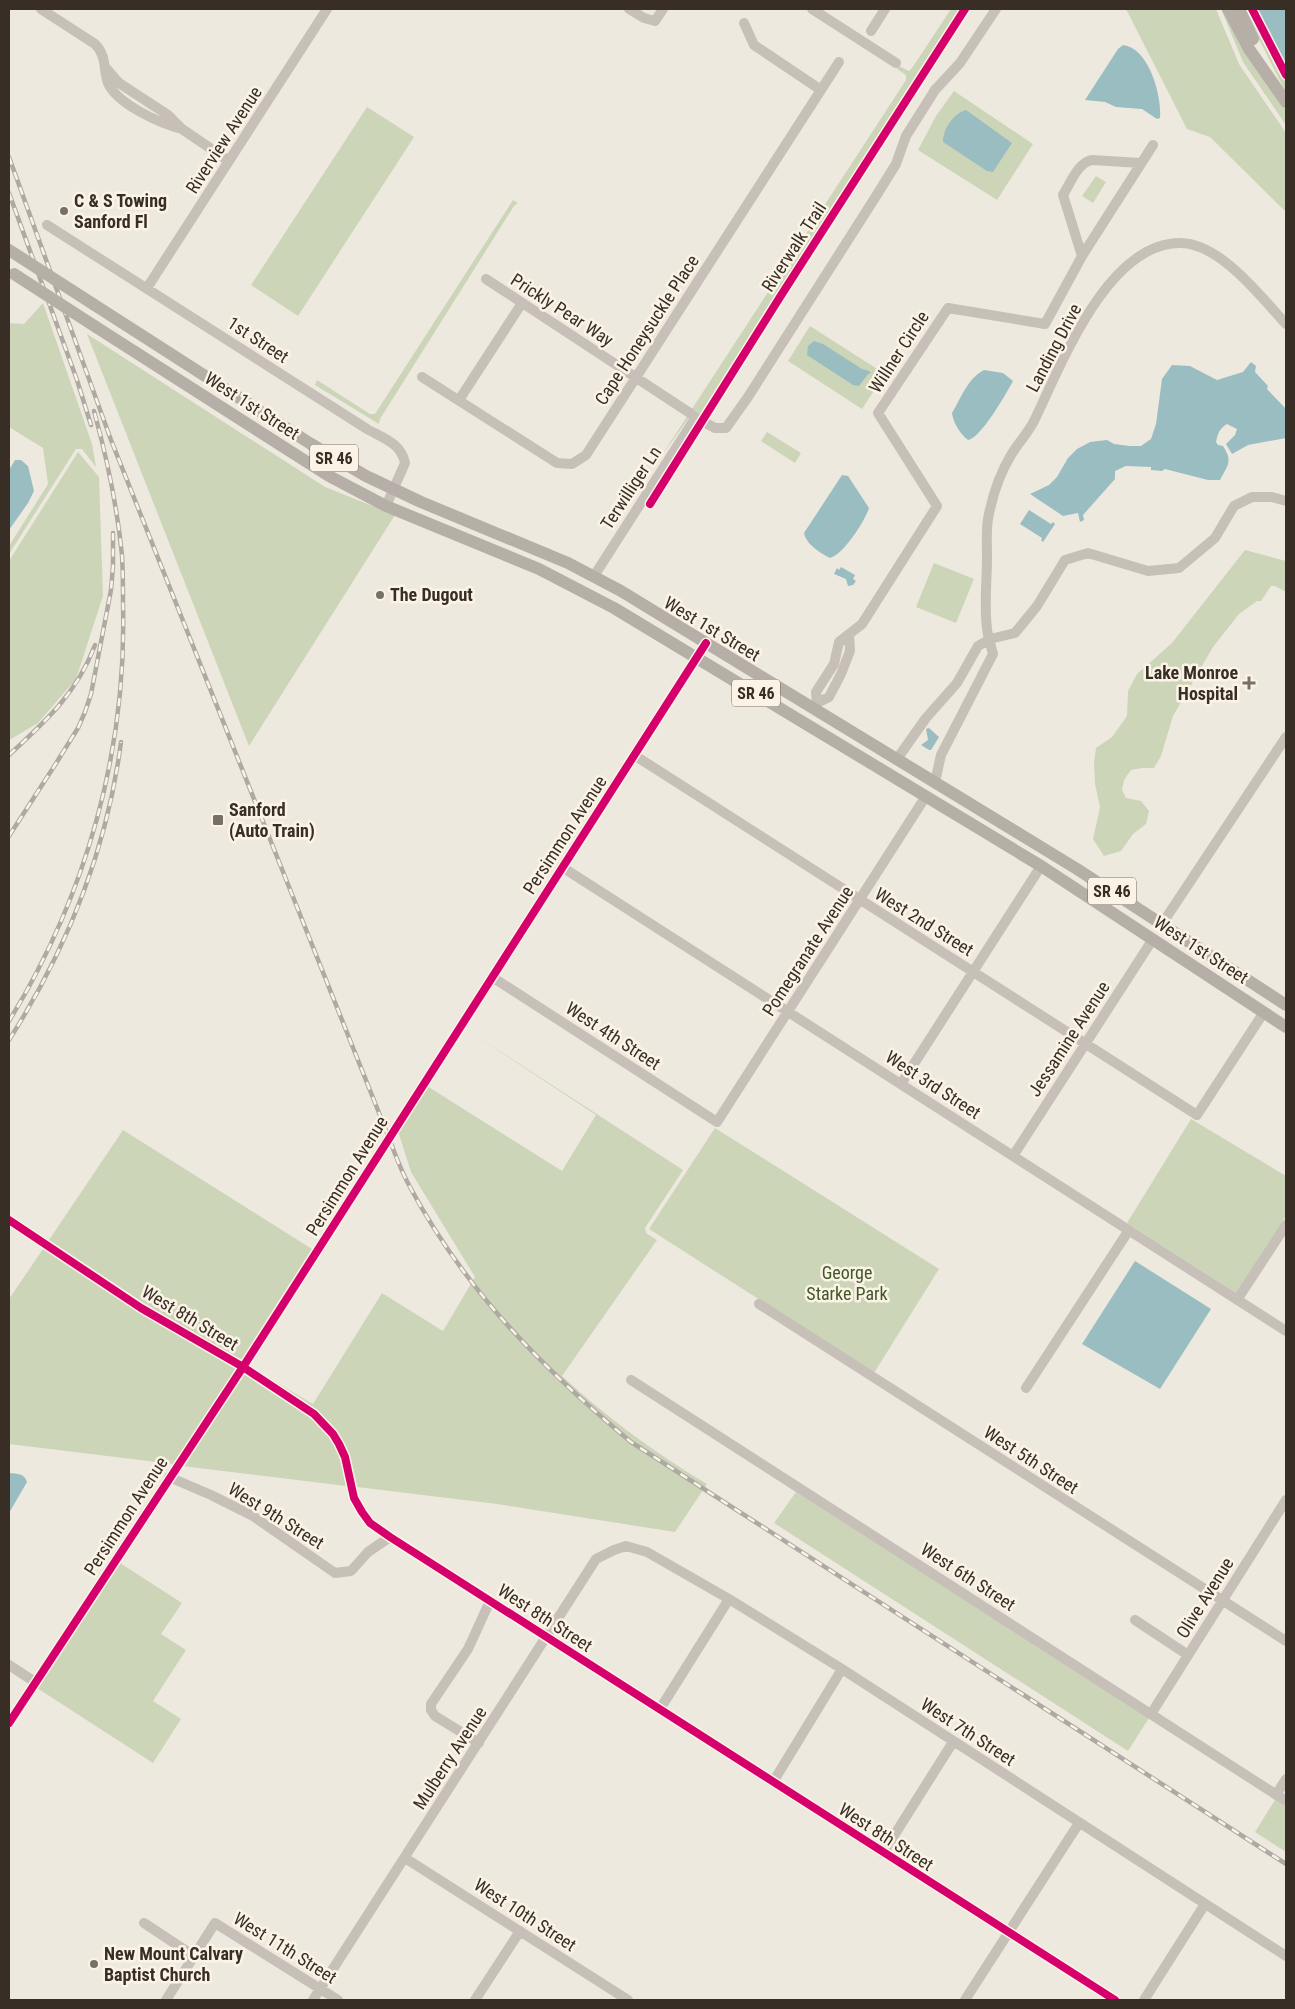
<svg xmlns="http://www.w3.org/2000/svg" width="1295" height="2009" viewBox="0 0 1295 2009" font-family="'Roboto Condensed',sans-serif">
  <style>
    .green { fill: #ccd5b8 }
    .water { fill: #9abdc1 }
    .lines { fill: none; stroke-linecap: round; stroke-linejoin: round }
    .minor { stroke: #c7c0b8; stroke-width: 10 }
    .major { stroke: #b5afa8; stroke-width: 12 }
    .rail-casing { stroke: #aea9a3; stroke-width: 4.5 }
    .rail { stroke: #fbf4e6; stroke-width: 2.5; stroke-dasharray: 8; stroke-linecap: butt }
    .major-bridge { stroke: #b5afa8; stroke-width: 12 }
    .cycleway-casing { stroke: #fbf4e6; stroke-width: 11 }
    .cycleway { stroke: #d6006c; stroke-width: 8 }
    .poi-dot { fill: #786f67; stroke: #fbf4e6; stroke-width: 2 }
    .labels { text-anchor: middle; stroke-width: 5; stroke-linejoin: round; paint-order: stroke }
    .shield { fill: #fbf4e6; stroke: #726960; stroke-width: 1 }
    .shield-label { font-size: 16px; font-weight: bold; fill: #382e26 }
    .street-label { font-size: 18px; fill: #382e26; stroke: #fbf4e6 }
    .poi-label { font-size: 18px; font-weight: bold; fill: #382e26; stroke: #fbf4e6; text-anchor: start }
    .park-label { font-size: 18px; fill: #415828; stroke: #fbf4e6 }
  </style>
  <rect width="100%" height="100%" fill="#eee9df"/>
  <path class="green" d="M951,9H967L705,417L695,410L662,455L906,80V75L897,69L899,66L909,71L912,68Z
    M1126,9H1216L1239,64L1286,133V212L1210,137L1187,129Z
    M1221,9H1223L1286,111V125L1243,62Z
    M1244,9H1252L1286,78V93Z
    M954,91L1033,144L997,200L918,150L936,116Z
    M367,107L414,137L298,316L251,285Z
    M1096,176L1106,182L1093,203L1082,196Z
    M513,200L518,203L514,206L380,419L379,424L315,385L317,380L370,414H375Z
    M43,303L92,444L96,467L82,449H76L9,554V546L48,484L43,448L9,427V323L24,324Z
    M810,326L885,374L862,409L788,361Z
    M87,334L325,487L395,515L249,746Z
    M767,432L801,453L795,463L761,441Z
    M78,452L99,477L103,596L76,679L38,723L11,739H9V561Z
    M1245,550L1286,561V592L1275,586H1271L1261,601H1257L1239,614L1213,647L1173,716L1161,756L1154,768H1142L1131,770L1124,780L1122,790L1126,798L1141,801L1149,811L1146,824L1133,834L1121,851L1104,856L1093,839L1100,807L1095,784L1094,763L1096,748L1112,737L1127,716L1128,691L1137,674L1172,643Z
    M934,563L974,579L956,623L916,607Z
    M464,1028L683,1170L645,1228L646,1233L657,1240L562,1376C606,1417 655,1453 707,1484L675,1532L497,1504L357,1487C353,1472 351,1456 344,1443C328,1410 291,1393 262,1374L313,1404L382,1293L443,1331L475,1277L411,1172L398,1131L427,1086L562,1171L596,1115Z
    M1191,1119L1286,1176V1216L1236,1293L1127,1223Z
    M715,1128L939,1269L874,1373L649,1229Z
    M123,1130L312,1249L242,1360L144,1303L49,1240Z
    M43,1249L138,1312L236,1369L173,1464L9,1444V1299Z
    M244,1374C273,1393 316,1414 334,1445C341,1458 343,1472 346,1486L182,1466Z
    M796,1492L1149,1718L1128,1751L774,1523Z
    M120,1563L182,1603L161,1634L186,1650L153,1701L181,1719L153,1763L37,1688Z
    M1275,1800L1286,1807V1852L1255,1832Z"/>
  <path class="water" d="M1257,9H1286V69L1260,16Z
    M1123,45C1149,48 1162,96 1160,118L1157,119L1142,109L1116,107L1105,102L1085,100L1118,49Z
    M966,110L1012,143L993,172L987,171L943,142C943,129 953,114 966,110Z
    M814,341L823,344L862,369L869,371L871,373L868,374L859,386L853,385L807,355L808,346Z
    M1251,362L1256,366L1255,372L1268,386L1267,389L1286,409V438L1248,445L1232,454L1226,444L1235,435L1237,429L1227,424C1219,429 1218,433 1216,442L1218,445L1223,446C1233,462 1228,464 1220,480H1208L1165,469L1162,471L1151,470V467L1126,466L1115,471V479L1083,515L1084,520L1080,522L1078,513L1063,516L1030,494L1049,485L1057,477L1068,458L1077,449L1090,442L1107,440L1114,444L1130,446H1141L1151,439L1156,424L1162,379L1172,365L1190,366L1217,380L1243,372Z
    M984,370L1003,373L1013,381C1006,394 981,438 968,440C960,434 953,422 952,413C961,398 968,378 984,370Z
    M15,460H21L28,466L34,491L28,503L9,530V470Z
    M842,475L848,476L869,508C865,521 843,555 830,558C820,553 806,544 804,533Z
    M1029,510L1051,524L1053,522L1055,524L1043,542L1041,540L1042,538L1020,524Z
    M841,567L855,575L853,579L856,581L853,585L848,586L846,579L834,574L837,568L839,570Z
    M929,728L939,737L931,750H929L921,745L928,740L926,729Z
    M1135,1261L1211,1309L1160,1389L1082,1344Z
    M9,1473C18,1474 24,1473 27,1482L9,1513Z"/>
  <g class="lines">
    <path class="minor" d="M41,9L95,44C107,56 103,69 108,83C117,104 161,124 182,129
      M629,9L644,18L655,21L663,9
      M812,9L896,63
      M744,23L754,45L821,90
      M871,31L885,9
      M106,68L119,83L168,115L182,129L229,161
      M47,225L367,429C383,438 401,443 405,463L386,506
      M1082,256L1063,195C1070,184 1078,162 1092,160L1141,163
      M486,279L702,421L715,428H726L748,397L878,193L896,164L906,136L935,90L960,63L996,9
      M147,288L327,9
      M422,377L557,463L572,464L586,455L839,62
      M459,400L522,303
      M594,576L696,417
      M817,703L816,692L834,664L839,642L862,624L937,506L878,413L948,308L1045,324L1082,256L1153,145
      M814,708L817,703L829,697L841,674L850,651L849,634
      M634,755L1197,1115L1264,1012
      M897,759L926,718L957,683L978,646L990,639L1015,633L1037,606L1065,560L1088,553L1148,571L1179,568L1215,538L1234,506L1252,497H1272L1286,501
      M935,782L941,755L993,654C991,646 988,637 987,629C984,605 987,580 987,557C987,545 986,531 988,519C992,497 999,475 1011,455C1018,443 1028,433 1034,421C1061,366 1107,242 1181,243C1221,244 1261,297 1286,324
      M562,867L1286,1331
      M1162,924L1286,737
      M492,977L717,1122L926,796
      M901,1084L1041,866
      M1013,1156L1153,939
      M9,1220L141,1308L243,1367L314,1414L333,1434L339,1444L345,1457L354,1498L362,1512L370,1523L390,1537L1115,2000
      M1237,1300L1286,1225
      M759,1304L1286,1641
      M631,1380L1286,1801
      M1026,1388L1129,1230
      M169,1477L211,1495L253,1516L335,1573L351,1571L368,1552L390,1537
      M1135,1620L1188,1655
      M9,1665L35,1682
      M660,1709L729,1599
      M1151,1714L1286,1500
      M9,1723L243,1367L706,643
      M479,1743L435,1716L431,1710V1704L468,1649L490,1601
      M773,1782L842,1669
      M1276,1795L1286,1779
      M883,1853L953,1742
      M405,1858L628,2000
      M144,1923L194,1956
      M166,2000L215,1923L338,2000
      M313,2000L596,1559L614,1550L626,1546L647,1552L729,1599L842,1669L1286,1956
      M475,2000L520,1931
      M965,2000L1079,1823
      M1144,2000L1205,1904"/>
    <path class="major" d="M1228,9L1249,49L1286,102
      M1239,9L1253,39
      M93,304L311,444L366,476L421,502L568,563L621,591L1077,869L1286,1005
      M96,327L329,476L386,506L539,569L614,608L1041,866L1286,1027"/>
    <g class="rail-casing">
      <path id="rail" d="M9,157L111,440L389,1138C395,1154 401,1171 410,1187C465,1290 542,1368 631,1442L1286,1864
        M9,193L77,380L91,425
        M9,755C46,721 77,693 95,645
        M9,836L55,765L78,728L85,712L91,694L111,590L113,566V533
        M9,1021C86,896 127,751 123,604C123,588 123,571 122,555C117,506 107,458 94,411
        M9,1040C67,949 107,850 121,742"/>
    </g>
    <use href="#rail" class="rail"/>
    <path class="major-bridge" d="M9,250L93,304
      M14,274L96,327"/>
    <g class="cycleway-casing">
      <path id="cycleway" d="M1252,9L1286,75
        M650,504L780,297L965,9
        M9,1220L141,1308L243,1367L314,1414L333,1434L339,1444L345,1457L354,1498L362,1512L370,1523L390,1537L1115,2000
        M9,1723L243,1367L706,643"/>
    </g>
    <use href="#cycleway" class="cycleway"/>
  </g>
  <g class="poi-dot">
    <circle cx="64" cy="211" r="5"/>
    <circle cx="380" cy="595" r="5"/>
    <path d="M1246.5 675.5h5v5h5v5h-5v5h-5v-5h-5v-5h5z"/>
    <rect x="212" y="814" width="12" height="12" rx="2.5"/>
    <circle cx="94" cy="1964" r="5"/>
  </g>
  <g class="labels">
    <g class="shield">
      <rect x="310" y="444.5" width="48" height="27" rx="4"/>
      <rect x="732" y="679.5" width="48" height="27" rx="4"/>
      <rect x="1088" y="877.5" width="48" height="27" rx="4"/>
    </g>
    <g class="shield-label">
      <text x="334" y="464">SR 46</text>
      <text x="756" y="699">SR 46</text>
      <text x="1112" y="897">SR 46</text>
    </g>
    <g class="street-label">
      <text transform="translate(224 140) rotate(-57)" y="6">Riverview Avenue</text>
      <text transform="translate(794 247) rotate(-57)" y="6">Riverwalk Trail</text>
      <text transform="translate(562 310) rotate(33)" y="6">Prickly Pear Way</text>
      <text transform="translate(647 330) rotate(-57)" y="6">Cape Honeysuckle Place</text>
      <text transform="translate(258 340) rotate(33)" y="6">1st Street</text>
      <text transform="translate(1054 348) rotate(-62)" y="6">Landing Drive</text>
      <text transform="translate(899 352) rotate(-57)" y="6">Willner Circle</text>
      <text transform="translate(252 406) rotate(33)" y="6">West 1st Street</text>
      <text transform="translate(631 488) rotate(-57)" y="6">Terwilliger Ln</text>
      <text transform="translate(712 629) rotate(31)" y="6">West 1st Street</text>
      <text transform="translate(565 835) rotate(-57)" y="6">Persimmon Avenue</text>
      <text transform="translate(924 922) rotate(32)" y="6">West 2nd Street</text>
      <text transform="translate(1201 950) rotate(33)" y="6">West 1st Street</text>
      <text transform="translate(808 951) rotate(-57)" y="6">Pomegranate Avenue</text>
      <text transform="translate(613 1036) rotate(33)" y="6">West 4th Street</text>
      <text transform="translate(1069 1039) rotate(-57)" y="6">Jessamine Avenue</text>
      <text transform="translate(933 1085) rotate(33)" y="6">West 3rd Street</text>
      <text transform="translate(347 1176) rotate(-58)" y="6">Persimmon Avenue</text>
      <text transform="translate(190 1318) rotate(31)" y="6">West 8th Street</text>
      <text transform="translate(1031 1460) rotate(33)" y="6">West 5th Street</text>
      <text transform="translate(126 1516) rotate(-57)" y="6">Persimmon Avenue</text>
      <text transform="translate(276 1516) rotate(32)" y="6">West 9th Street</text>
      <text transform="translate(968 1577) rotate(33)" y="6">West 6th Street</text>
      <text transform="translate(1205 1598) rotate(-58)" y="6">Olive Avenue</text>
      <text transform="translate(545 1618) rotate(33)" y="6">West 8th Street</text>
      <text transform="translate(968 1732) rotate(33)" y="6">West 7th Street</text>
      <text transform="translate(450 1758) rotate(-57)" y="6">Mulberry Avenue</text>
      <text transform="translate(886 1837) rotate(33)" y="6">West 8th Street</text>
      <text transform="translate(525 1915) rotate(33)" y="6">West 10th Street</text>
      <text transform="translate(285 1948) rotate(32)" y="6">West 11th Street</text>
    </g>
    <g class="poi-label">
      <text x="74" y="207">C &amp; S Towing<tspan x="74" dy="21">Sanford Fl</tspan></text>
      <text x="390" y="601">The Dugout</text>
      <text x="1238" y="679" text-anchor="end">Lake Monroe<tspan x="1238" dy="21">Hospital</tspan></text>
      <text x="229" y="816">Sanford<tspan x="229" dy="21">(Auto Train)</tspan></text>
      <text x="104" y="1960">New Mount Calvary<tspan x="104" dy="21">Baptist Church</tspan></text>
    </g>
    <g class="park-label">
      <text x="847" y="1279">George<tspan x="847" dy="21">Starke Park</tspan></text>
    </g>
  </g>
  <rect width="1295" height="2009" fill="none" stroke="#382e26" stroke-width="20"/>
</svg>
